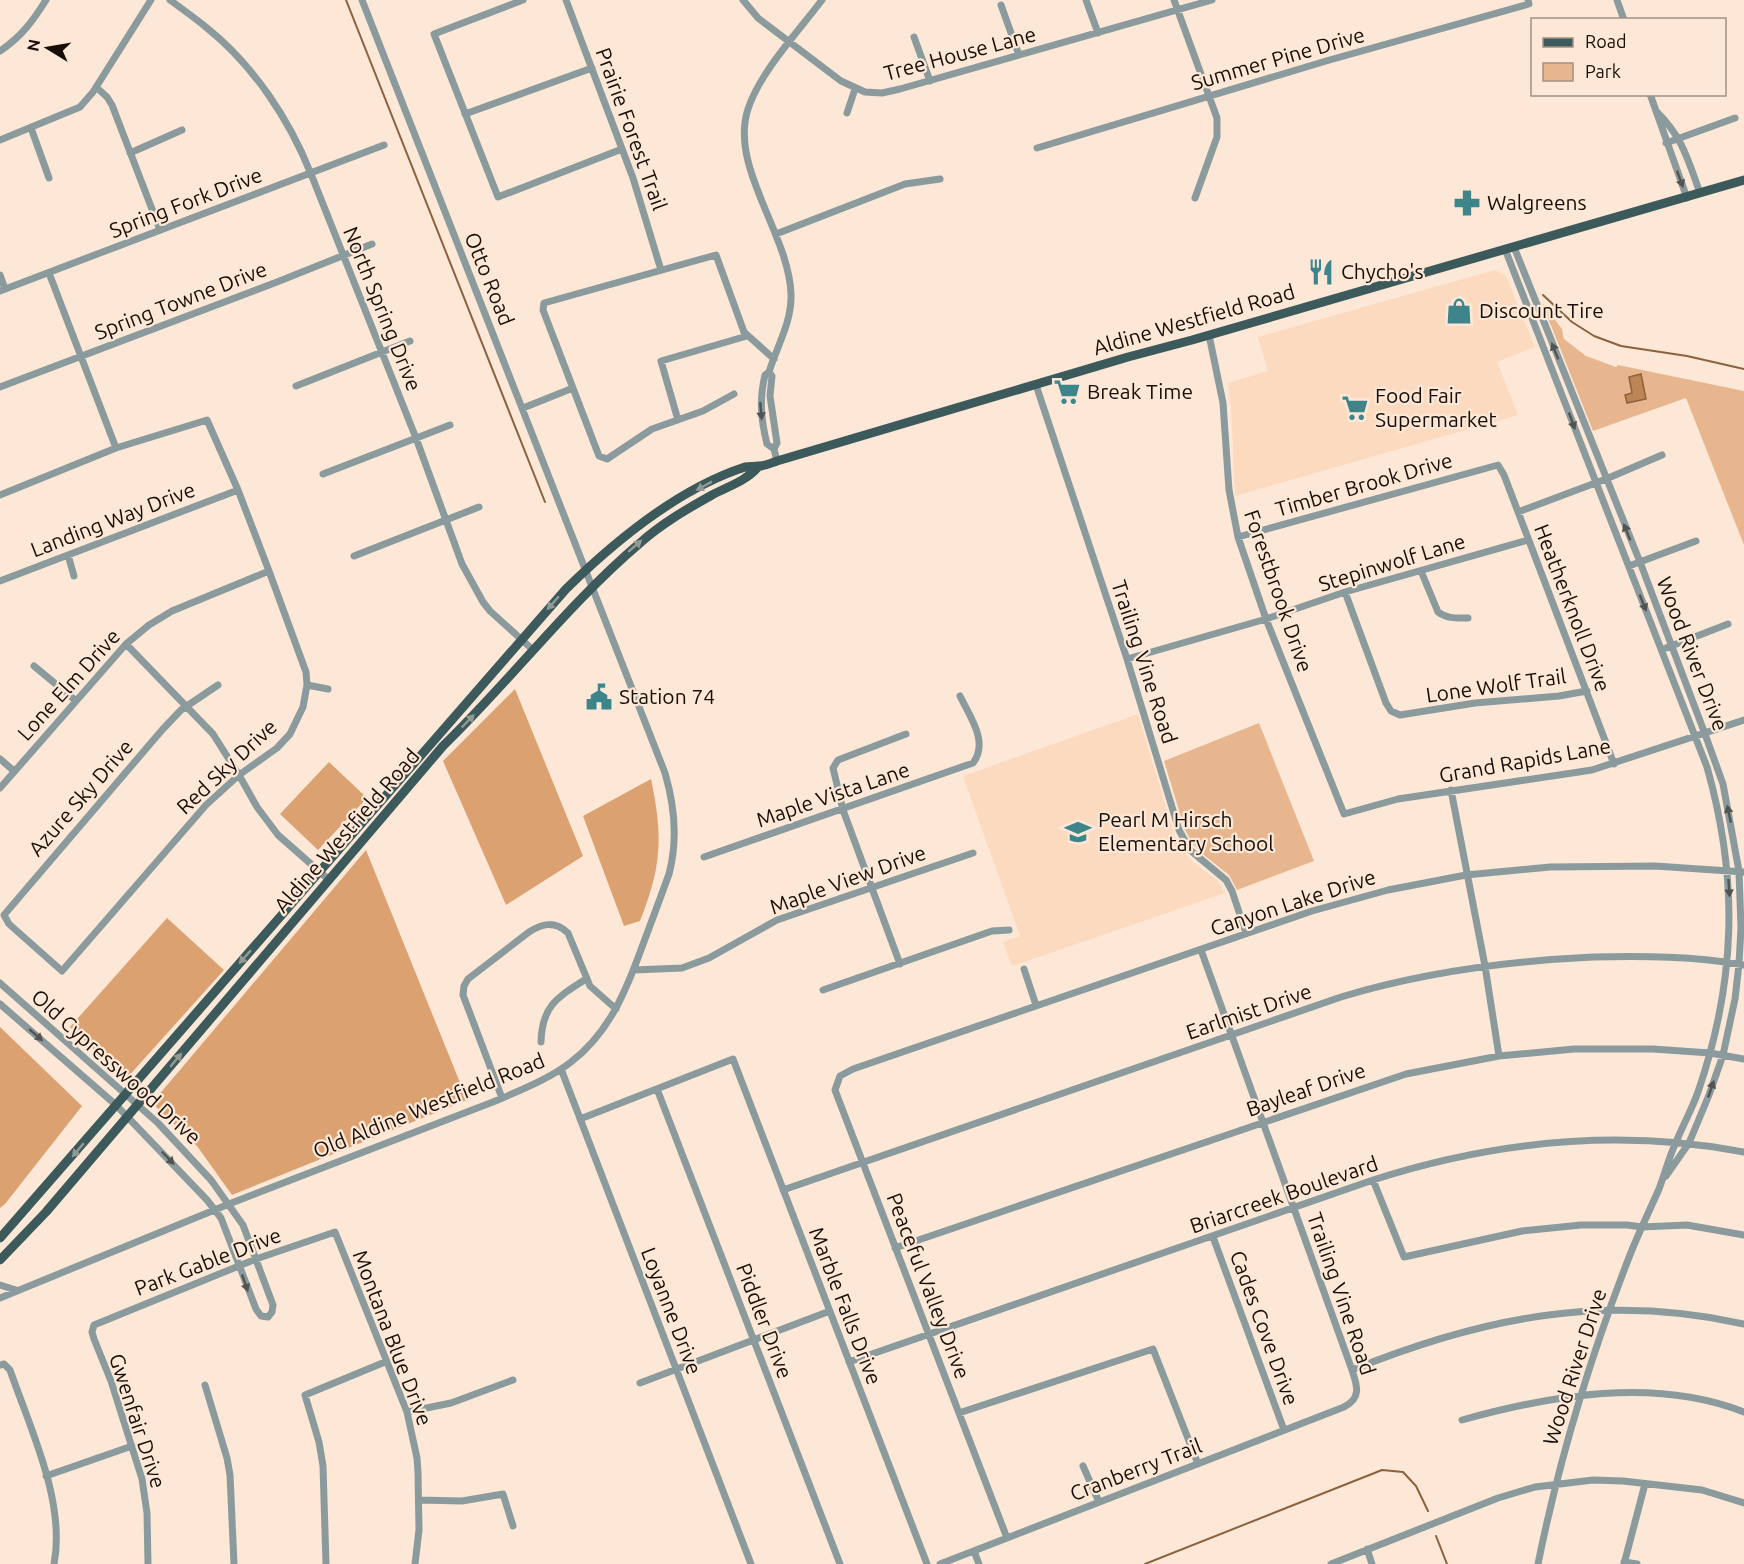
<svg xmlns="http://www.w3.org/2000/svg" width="1744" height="1564" viewBox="0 0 1744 1564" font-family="Ubuntu,sans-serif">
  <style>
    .built { fill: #fbdac0 }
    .green { fill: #e8b68e }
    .forest { fill: #dca171 }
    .water { fill: #bd8555; stroke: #8b613e; stroke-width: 1.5 }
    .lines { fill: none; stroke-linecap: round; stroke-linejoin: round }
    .stream { stroke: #8b613e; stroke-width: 2 }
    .minor { stroke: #8b9b9d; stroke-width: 7 }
    .major { stroke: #3c595c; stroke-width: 9 }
    .oneway { fill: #515452 }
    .oneway2 { fill: #939993 }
    .labels { text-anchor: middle; stroke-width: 4.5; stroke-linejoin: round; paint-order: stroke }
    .street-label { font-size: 21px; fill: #170e07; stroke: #fde8d7 }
    .poi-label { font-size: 21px; fill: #170e07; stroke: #fde8d7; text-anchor: start }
  </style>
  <rect width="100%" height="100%" fill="#fde8d7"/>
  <path class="built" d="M1495,270L1506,276L1535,347L1497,362L1518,415L1235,496L1231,408L1228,383L1268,371L1258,337Z
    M1138,714L1177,843L1193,862L1217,880L1225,893L1012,966L1003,942L1020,936L963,776Z"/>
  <path class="green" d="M1542,303L1562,329L1564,339L1586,356L1616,367L1618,365L1744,391V545L1686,398L1593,431Z
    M1259,723L1314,861L1237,890L1229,875L1205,856L1193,844L1185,830L1164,761Z"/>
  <path class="forest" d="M515,689L583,856L506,905L443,761Z
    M329,762L367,798L318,850L280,814Z
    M651,779C663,836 662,866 640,921L624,926L583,816Z
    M366,850L467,1100L232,1195L197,1146L152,1103Z
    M167,918L224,970L126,1079L70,1027Z
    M0,1027L82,1106L5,1204L0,1208Z"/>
  <path class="water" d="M1641,374L1646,399L1627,403L1625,395L1632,393L1629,377Z"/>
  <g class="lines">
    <path class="stream" d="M346,0L545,502
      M1543,295L1572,322L1594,336L1621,346L1687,356L1744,369
      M1436,1536L1447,1564
      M1145,1564L1382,1470L1403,1472L1416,1486L1428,1511"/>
    <path class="minor" d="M170,0C182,9 195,18 207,28C254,66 289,119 311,174L416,438L462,564L483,602L490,611L533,650
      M523,0L434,34L498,197L622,149
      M566,0L633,178L661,270
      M743,0L758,18L841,81L865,92L882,93L900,89L1212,0
      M1086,0L1098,33
      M1174,0L1217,118V137L1195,198
      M1617,0L1624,20
      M1001,5L1019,55
      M914,37L930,81
      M0,51C21,37 33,21 46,0
      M96,87L107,97L112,105L160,230
      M1650,94L1687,198
      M1657,112C1683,138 1688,160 1700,193
      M847,113L855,89
      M465,114L592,68
      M31,128L49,178
      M0,140L80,107L93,92L151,0
      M1666,143L1735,118
      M1037,148L1326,61L1529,4L1528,0
      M130,153L182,130
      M776,234L905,184L940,179
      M1514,247L1640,562L1705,734L1723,784L1739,871L1741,928L1739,964L1735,999L1723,1055L1709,1095L1689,1143L1666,1176
      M1505,249L1707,767C1739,880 1736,981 1698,1092C1692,1109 1683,1125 1676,1142C1669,1157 1665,1173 1659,1189C1649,1212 1637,1236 1628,1260C1590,1358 1559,1460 1538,1564
      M49,273L116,448
      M0,275L5,289
      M0,291L384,145
      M1209,335L1223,403L1229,490L1238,537L1266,619L1344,814L1398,799L1592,770L1744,720
      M769,372L772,376L770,396L777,443L774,449L777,461
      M1036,385L1127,659L1179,830L1190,850L1226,880L1232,891L1246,933
      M296,386L410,341
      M0,387L277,282L372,244
      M734,394L703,411L652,429L607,459L599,456L543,310L544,303L716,255L744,332L774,359
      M523,408L573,388
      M678,420L661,361L747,336
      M774,449L767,444C761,420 759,400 765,375L769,372C777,346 792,322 791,294C789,234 729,167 748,109C760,72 798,32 822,0
      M323,474L450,425
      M0,495L116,448L207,420L238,490L269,571L306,672L307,685L303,707L290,734L277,748L239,775L206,805L62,971L9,924L4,915L162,730L181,710L218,685
      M1518,512L1606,479L1662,455
      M1238,537L1498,465L1504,475L1614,764
      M68,555L74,576
      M354,556L479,507
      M1629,566L1696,541
      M1421,571L1438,612C1447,619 1457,618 1468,618
      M0,581L238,490
      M1345,592L1386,703L1391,711L1400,715L1475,703L1559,696L1587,691
      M126,644L213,734L239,775L257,807L278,835L328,879
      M1666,648L1728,624
      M1127,659L1266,619L1345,592L1528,540
      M34,666L75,700
      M307,685L328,689
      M0,759L14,771
      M0,788L126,644L149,625L172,611L269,571
      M1451,790L1485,966L1499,1056
      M704,857L973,763C989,742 970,717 960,696
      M900,964L843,810L833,768L838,760L906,734
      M1024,969L1036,1005
      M634,970L682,968L709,958L777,920L973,853
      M0,983L158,1123L211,1180L243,1225L273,1305L272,1312L268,1317L261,1316L256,1309L221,1218L207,1200L116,1105L0,1004
      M823,990L992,931L1009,930
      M541,1042C542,1005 558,997 586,979
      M561,1069L751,1564
      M657,1089L840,1564
      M502,1098L463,995L464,986L468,979L529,932C543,923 555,921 568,933L590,986L616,1009
      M580,1119L733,1059L927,1564
      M1373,1180L1404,1257L1522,1231L1581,1225H1627L1642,1227L1687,1225L1744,1235
      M783,1190L1341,997C1424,972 1508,961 1593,957C1643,956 1695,956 1744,965
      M1213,1237L1284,1430
      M895,1248L1406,1074L1499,1056L1574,1049H1653L1710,1053L1744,1059
      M0,1285L16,1290
      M0,1298L229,1204L498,1100C523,1089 549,1079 571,1062C609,1033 626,991 642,947C651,923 660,899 669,874C678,840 675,807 665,773L362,0
      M849,1362L1373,1180C1495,1141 1617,1128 1744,1152
      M0,1365L4,1364L10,1370C30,1428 66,1502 54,1564
      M1352,1370C1483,1317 1604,1293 1744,1324
      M640,1383L830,1311
      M205,1385L227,1458L230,1475L234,1564
      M407,1412L451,1403L513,1380
      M959,1413L1153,1349L1198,1464
      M1462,1420C1552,1395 1654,1377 1744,1412
      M1083,1466L1099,1502
      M46,1476L132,1446
      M419,1500L462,1501L503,1494L513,1526
      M1007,1538L838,1098L835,1090L840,1076L853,1069L1312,911L1388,890L1466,875L1550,867L1655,866L1744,872
      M1367,1549L1372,1564
      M974,1551L979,1564
      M1624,1562L1637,1564
      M148,1564L147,1513L142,1479L111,1381L94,1339L92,1332L94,1325L256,1259L335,1232L407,1412L417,1458L418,1472L419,1530L415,1564
      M326,1564L323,1466L319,1442L305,1395L385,1362
      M940,1564L1344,1407C1362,1398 1357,1385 1352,1370L1201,950
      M1331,1564L1498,1498L1535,1487L1593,1480L1623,1481L1702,1490L1744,1503
      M1624,1564L1645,1484"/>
    <path class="major" d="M0,1238L566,589C614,542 680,488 745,467C750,466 754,467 759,466C765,466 771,463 777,461L1128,357L1192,340L1744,180
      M0,1260L46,1212L443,746C511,680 568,604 640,543C661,524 687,509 712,495C729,486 746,481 758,467"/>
  </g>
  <defs><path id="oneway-solid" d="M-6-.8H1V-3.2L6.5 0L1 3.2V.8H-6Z" transform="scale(1.5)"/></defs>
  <g class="oneway">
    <use href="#oneway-solid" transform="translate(1680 179) rotate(70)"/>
    <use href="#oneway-solid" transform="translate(1555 351) rotate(-112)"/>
    <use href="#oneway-solid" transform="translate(761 411) rotate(85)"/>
    <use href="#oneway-solid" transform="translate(1572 421) rotate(70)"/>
    <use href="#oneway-solid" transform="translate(1627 532) rotate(-112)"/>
    <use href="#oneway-solid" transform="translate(1643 603) rotate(68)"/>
    <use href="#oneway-solid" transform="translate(1729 814) rotate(-102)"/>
    <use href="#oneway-solid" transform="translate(1729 888) rotate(86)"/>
    <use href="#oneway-solid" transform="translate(36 1035) rotate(41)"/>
    <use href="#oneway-solid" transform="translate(1711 1089) rotate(-71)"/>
    <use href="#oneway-solid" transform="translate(168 1158) rotate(46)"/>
    <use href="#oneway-solid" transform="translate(245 1283) rotate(71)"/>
  </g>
  <g class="oneway2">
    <use href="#oneway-solid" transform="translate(704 486) rotate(151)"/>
    <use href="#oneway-solid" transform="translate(635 546) rotate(-41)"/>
    <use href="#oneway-solid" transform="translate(553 603) rotate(131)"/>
    <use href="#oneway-solid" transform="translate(468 721) rotate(-46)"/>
    <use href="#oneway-solid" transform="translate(245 957) rotate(131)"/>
    <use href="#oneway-solid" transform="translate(176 1060) rotate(-50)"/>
    <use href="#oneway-solid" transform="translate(78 1150) rotate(130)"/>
  </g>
  <defs>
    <g id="pharmacy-bare" transform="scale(2.07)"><path d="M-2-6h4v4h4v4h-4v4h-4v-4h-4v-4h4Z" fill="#3d858b" stroke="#fde8d7" stroke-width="2.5" paint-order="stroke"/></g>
    <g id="restaurant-bare" transform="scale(2.07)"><path d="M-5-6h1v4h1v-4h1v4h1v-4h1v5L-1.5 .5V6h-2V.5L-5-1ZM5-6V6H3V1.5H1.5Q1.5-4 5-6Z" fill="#3d858b" stroke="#fde8d7" stroke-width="2.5" paint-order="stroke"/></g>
    <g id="shop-bare" transform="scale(2.07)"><path d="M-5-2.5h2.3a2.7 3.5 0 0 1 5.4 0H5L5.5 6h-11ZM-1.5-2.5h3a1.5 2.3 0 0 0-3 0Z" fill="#3d858b" stroke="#fde8d7" stroke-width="2.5" paint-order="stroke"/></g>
    <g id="supermarket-bare" transform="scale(2.07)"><path d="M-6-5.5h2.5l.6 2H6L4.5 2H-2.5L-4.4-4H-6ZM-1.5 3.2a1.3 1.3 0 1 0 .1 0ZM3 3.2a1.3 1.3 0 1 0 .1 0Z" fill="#3d858b" stroke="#fde8d7" stroke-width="2.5" paint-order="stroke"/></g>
    <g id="civic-bare" transform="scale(2.07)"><path d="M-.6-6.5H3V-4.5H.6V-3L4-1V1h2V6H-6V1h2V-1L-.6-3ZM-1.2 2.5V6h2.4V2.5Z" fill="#3d858b" stroke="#fde8d7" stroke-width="2.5" paint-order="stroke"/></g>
    <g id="school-bare" transform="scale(2.07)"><path d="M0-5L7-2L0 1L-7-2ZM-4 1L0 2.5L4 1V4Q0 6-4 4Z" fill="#3d858b" stroke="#fde8d7" stroke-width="2.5" paint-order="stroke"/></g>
  </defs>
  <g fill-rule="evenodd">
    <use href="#pharmacy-bare" x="1467" y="203"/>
    <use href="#restaurant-bare" x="1321" y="272"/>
    <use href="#shop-bare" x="1459" y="311"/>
    <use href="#supermarket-bare" x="1067" y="392"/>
    <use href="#supermarket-bare" x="1355" y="408"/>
    <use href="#civic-bare" x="599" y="697"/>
    <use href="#school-bare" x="1078" y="832"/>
  </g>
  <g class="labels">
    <g class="street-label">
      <text transform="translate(960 54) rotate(-15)" y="7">Tree House Lane</text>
      <text transform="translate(1278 59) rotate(-16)" y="7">Summer Pine Drive</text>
      <text transform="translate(631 129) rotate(70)" y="7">Prairie Forest Trail</text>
      <text transform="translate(186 203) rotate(-21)" y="7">Spring Fork Drive</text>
      <text transform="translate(489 279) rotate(68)" y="7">Otto Road</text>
      <text transform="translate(181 301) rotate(-21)" y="7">Spring Towne Drive</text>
      <text transform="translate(382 309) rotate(68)" y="7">North Spring Drive</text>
      <text transform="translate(1194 320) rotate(-16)" y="7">Aldine Westfield Road</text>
      <text transform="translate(1364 485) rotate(-16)" y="7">Timber Brook Drive</text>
      <text transform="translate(113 520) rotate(-21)" y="7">Landing Way Drive</text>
      <text transform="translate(1392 563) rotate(-17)" y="7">Stepinwolf Lane</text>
      <text transform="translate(1278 591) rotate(71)" y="7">Forestbrook Drive</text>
      <text transform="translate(1572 608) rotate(69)" y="7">Heatherknoll Drive</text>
      <text transform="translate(1692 654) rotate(69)" y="7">Wood River Drive</text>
      <text transform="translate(1144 662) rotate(72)" y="7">Trailing Vine Road</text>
      <text transform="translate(69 685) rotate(-48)" y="7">Lone Elm Drive</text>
      <text transform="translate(1496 686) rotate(-8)" y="7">Lone Wolf Trail</text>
      <text transform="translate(1525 761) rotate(-10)" y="7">Grand Rapids Lane</text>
      <text transform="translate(227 767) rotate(-43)" y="7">Red Sky Drive</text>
      <text transform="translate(833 795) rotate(-19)" y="7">Maple Vista Lane</text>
      <text transform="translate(81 798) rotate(-49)" y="7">Azure Sky Drive</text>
      <text transform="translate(347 831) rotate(-49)" y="7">Aldine Westfield Road</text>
      <text transform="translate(848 880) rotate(-20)" y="7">Maple View Drive</text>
      <text transform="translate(1293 903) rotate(-18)" y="7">Canyon Lake Drive</text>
      <text transform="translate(1249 1012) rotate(-19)" y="7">Earlmist Drive</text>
      <text transform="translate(116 1067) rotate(42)" y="7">Old Cypresswood Drive</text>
      <text transform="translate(1306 1090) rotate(-19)" y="7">Bayleaf Drive</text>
      <text transform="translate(429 1106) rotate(-22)" y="7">Old Aldine Westfield Road</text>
      <text transform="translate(1284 1195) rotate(-19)" y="7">Briarcreek Boulevard</text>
      <text transform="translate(208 1262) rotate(-21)" y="7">Park Gable Drive</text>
      <text transform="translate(928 1286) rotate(69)" y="7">Peaceful Valley Drive</text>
      <text transform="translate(1341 1294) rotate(71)" y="7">Trailing Vine Road</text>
      <text transform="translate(845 1306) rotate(69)" y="7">Marble Falls Drive</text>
      <text transform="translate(671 1311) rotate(69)" y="7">Loyanne Drive</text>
      <text transform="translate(764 1321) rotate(69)" y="7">Piddler Drive</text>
      <text transform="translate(1264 1328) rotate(70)" y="7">Cades Cove Drive</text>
      <text transform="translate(392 1338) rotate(69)" y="7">Montana Blue Drive</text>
      <text transform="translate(1575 1367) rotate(-72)" y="7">Wood River Drive</text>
      <text transform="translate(137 1421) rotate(72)" y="7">Gwenfair Drive</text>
      <text transform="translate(1136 1470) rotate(-21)" y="7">Cranberry Trail</text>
    </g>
    <g class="poi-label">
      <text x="1487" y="210">Walgreens</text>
      <text x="1341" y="279">Chycho's</text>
      <text x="1479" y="318">Discount Tire</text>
      <text x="1087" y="399">Break Time</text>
      <text x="1375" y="403">Food Fair<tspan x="1375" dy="24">Supermarket</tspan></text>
      <text x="619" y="704">Station 74</text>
      <text x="1098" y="827">Pearl M Hirsch<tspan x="1098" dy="24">Elementary School</tspan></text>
    </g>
  </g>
  <rect x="1531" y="18" width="195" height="78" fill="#fde8d7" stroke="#a19184" stroke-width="1.5"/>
  <rect x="1543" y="38" width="30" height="9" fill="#3c595c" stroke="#a19184" stroke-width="1.5"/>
  <text x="1585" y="48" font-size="18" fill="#170e07">Road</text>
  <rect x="1543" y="63" width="30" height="18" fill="#e8b68e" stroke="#a19184" stroke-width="1.5"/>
  <text x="1585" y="78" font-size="18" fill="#170e07">Park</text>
  <g transform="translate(48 48) rotate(281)" stroke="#fde8d7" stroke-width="4.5" paint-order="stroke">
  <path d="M0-4.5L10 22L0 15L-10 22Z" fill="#170e07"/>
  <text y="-9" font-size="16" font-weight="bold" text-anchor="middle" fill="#170e07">N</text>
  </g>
</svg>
